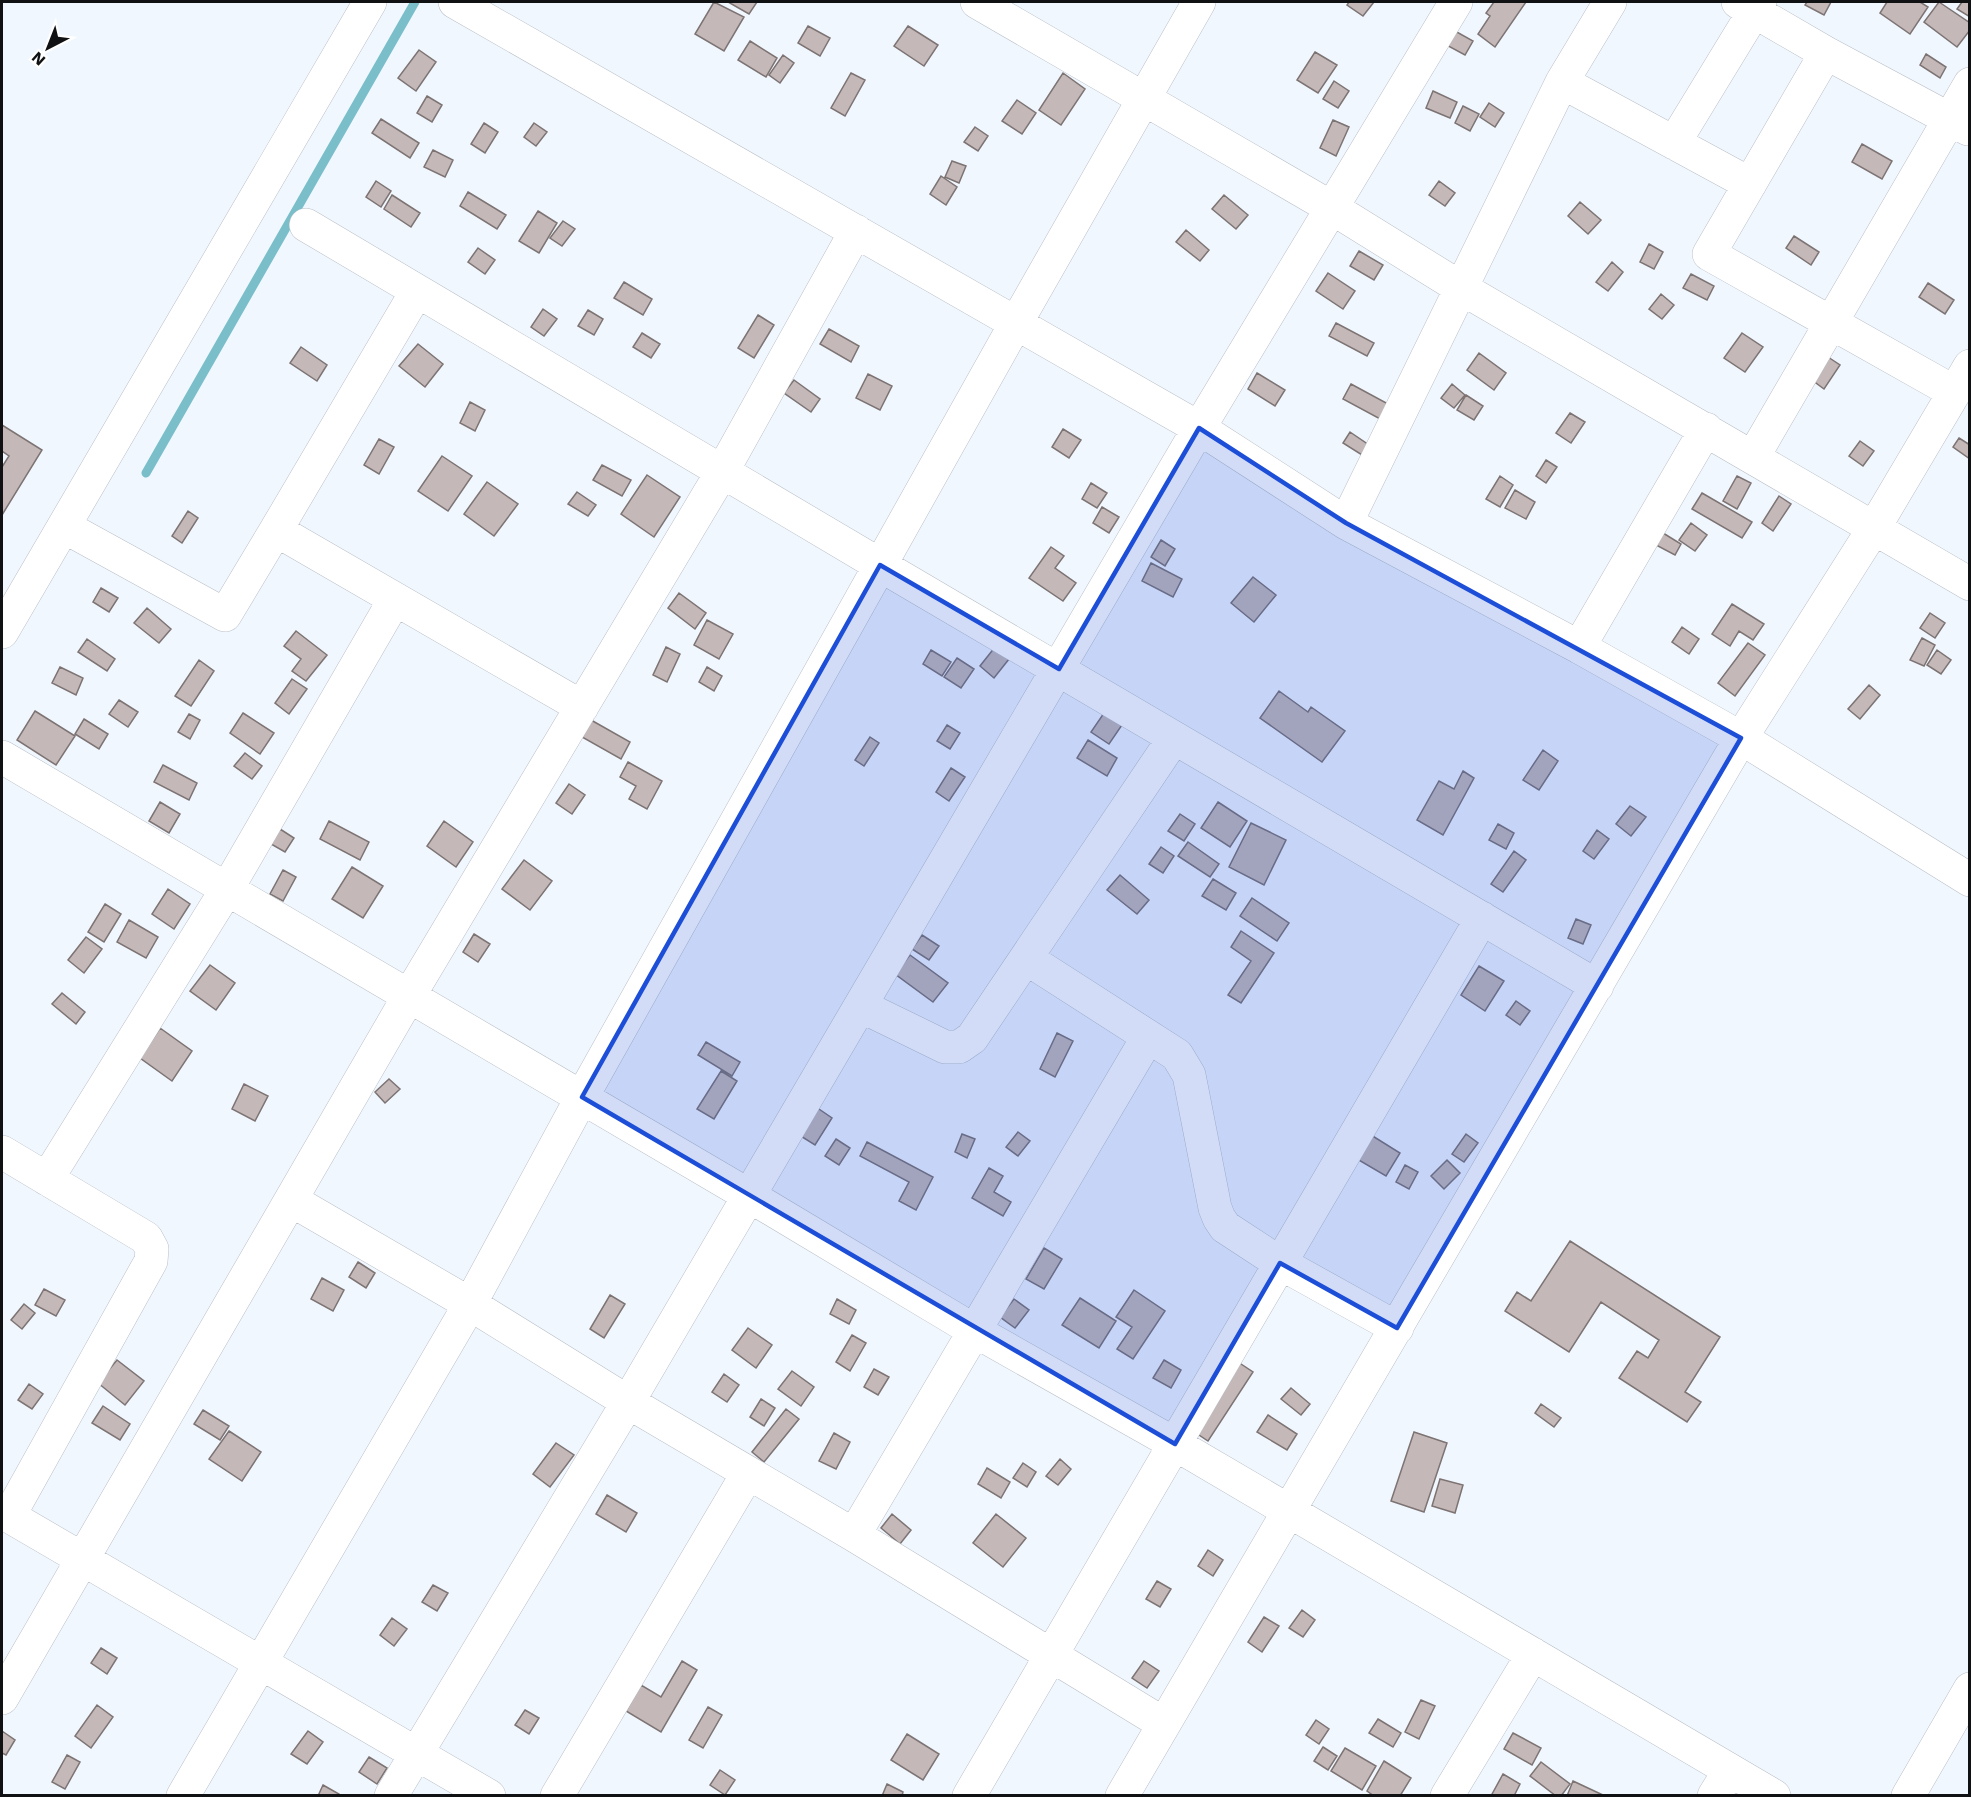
<svg xmlns="http://www.w3.org/2000/svg" width="1971" height="1797" viewBox="0 0 1971 1797" font-family="'Work Sans',sans-serif">
  <style>
    .lines { fill: none; stroke-linecap: round; stroke-linejoin: round }
    .stream { stroke: #79bec9; stroke-width: 9 }
    .building { fill: #c4b9b8; stroke: #7c7372; stroke-width: 1.5 }
    .minor-casing { stroke: #bbc1c8; stroke-width: 34 }
    .minor { stroke: #fff; stroke-width: 33 }
    .marked { fill: #1d4ed8; fill-opacity: 0.2; stroke: #1d4ed8; stroke-width: 4.5; stroke-linejoin: round }
  </style>
  <rect width="100%" height="100%" fill="#f1f7ff"/>
  <g class="lines">
    <path class="stream" d="M146,473L415,2"/>
  </g>
  <path class="building" d="M714,2L744,17L724,51L695,34Z
    M728,2H757L749,14Z
    M1349,2H1374L1363,16L1347,5Z
    M1494,2H1526L1495,47L1478,34L1490,16L1486,13Z
    M1807,2H1831L1824,15L1805,5Z
    M1887,2H1920L1928,7L1910,34L1880,13Z
    M1939,2L1970,23V30L1957,47L1924,22Z
    M1962,2H1970V17L1957,9Z
    M808,26L830,38L820,56L798,43Z
    M908,26L938,45L924,66L894,46Z
    M1446,26L1473,41L1465,55L1439,41Z
    M750,41L777,58L766,77L738,60Z
    M419,50L436,62L416,91L398,78Z
    M1315,52L1337,65L1318,93L1297,80Z
    M1926,54L1946,67L1940,78L1920,65Z
    M783,55L794,63L780,83L769,75Z
    M851,73L865,80L845,116L831,108Z
    M1063,73L1085,89L1061,125L1039,110Z
    M1334,81L1349,91L1338,108L1323,99Z
    M1433,91L1457,102L1450,118L1426,108Z
    M427,96L442,105L432,122L417,113Z
    M1017,100L1036,113L1022,134L1002,121Z
    M1489,103L1504,113L1495,127L1480,117Z
    M1463,106L1479,114L1470,131L1455,123Z
    M381,119L419,143L410,158L372,133Z
    M1333,120L1349,127L1336,156L1320,148Z
    M484,123L498,132L485,153L471,144Z
    M534,123L547,132L536,146L524,137Z
    M975,127L988,136L978,151L964,142Z
    M1862,144L1892,161L1882,179L1852,162Z
    M433,150L453,160L445,177L424,167Z
    M952,161L966,166L959,183L945,177Z
    M941,176L957,187L946,205L930,194Z
    M376,181L391,191L381,207L366,197Z
    M1439,181L1455,193L1445,206L1429,195Z
    M468,192L506,215L497,229L460,206Z
    M392,195L420,213L411,227L384,209Z
    M1224,195L1248,215L1236,229L1212,209Z
    M1580,202L1601,220L1588,234L1568,216Z
    M538,211L557,223L539,253L519,241Z
    M563,221L575,229L562,246L550,238Z
    M1186,230L1209,250L1200,261L1176,242Z
    M1794,236L1819,252L1811,265L1786,248Z
    M1649,244L1663,252L1654,269L1640,262Z
    M478,248L495,260L485,274L468,262Z
    M1359,251L1383,265L1374,280L1350,266Z
    M1612,262L1623,272L1608,291L1596,282Z
    M1328,273L1355,291L1343,309L1316,291Z
    M1691,274L1714,286L1707,300L1683,288Z
    M624,282L652,299L643,315L614,298Z
    M1928,283L1954,300L1945,314L1919,297Z
    M1661,294L1674,305L1662,319L1649,309Z
    M543,309L557,319L544,336L531,327Z
    M588,310L603,319L594,335L578,326Z
    M758,315L774,325L754,358L738,348Z
    M1336,323L1374,343L1367,356L1329,336Z
    M829,329L859,346L851,362L820,344Z
    M642,333L660,344L651,358L633,347Z
    M1742,333L1763,347L1745,372L1724,358Z
    M418,344L443,364L425,387L399,366Z
    M301,347L327,365L317,381L290,363Z
    M1479,353L1506,373L1494,390L1467,370Z
    M1828,357L1840,365L1824,389L1812,380Z
    M1257,373L1285,390L1275,406L1248,389Z
    M868,374L892,386L880,410L856,398Z
    M794,380L820,399L811,412L784,393Z
    M1351,384L1390,405L1382,420L1343,399Z
    M1452,384L1465,395L1454,408L1441,398Z
    M1466,395L1483,406L1474,420L1457,410Z
    M470,402L485,410L475,431L460,423Z
    M1570,413L1585,422L1571,443L1556,433Z
    M2,425L42,450L2,515V467L9,456L2,451Z
    M1063,429L1081,440L1069,458L1052,447Z
    M1350,432L1369,445L1362,455L1343,443Z
    M1959,438L1970,445V459L1953,447Z
    M379,439L394,447L379,474L364,465Z
    M1860,441L1874,451L1863,466L1849,456Z
    M442,456L472,476L448,511L418,491Z
    M1546,460L1557,467L1546,483L1536,476Z
    M602,465L631,480L622,496L593,480Z
    M647,475L680,497L654,537L621,514Z
    M1500,476L1513,485L1500,507L1486,499Z
    M1737,476L1751,483L1737,509L1723,501Z
    M487,482L518,504L494,536L464,514Z
    M1091,483L1107,493L1097,508L1082,499Z
    M1515,490L1535,502L1526,519L1505,508Z
    M577,492L596,505L588,516L568,504Z
    M1702,493L1752,522L1742,538L1692,509Z
    M1779,496L1791,504L1773,531L1762,523Z
    M1102,507L1119,517L1109,533L1093,523Z
    M188,511L198,518L182,543L172,536Z
    M1691,523L1707,535L1695,551L1679,540Z
    M1663,533L1681,544L1675,555L1656,545Z
    M1161,540L1175,549L1165,566L1151,557Z
    M1051,547L1064,556L1055,568L1076,583L1063,601L1029,578Z
    M1151,563L1182,579L1173,597L1142,581Z
    M1253,577L1276,595L1254,622L1231,603Z
    M101,588L118,598L109,612L93,602Z
    M679,593L706,613L695,629L668,608Z
    M1732,604L1764,624L1753,640L1739,631L1730,646L1712,634Z
    M147,608L171,629L159,643L134,623Z
    M1930,613L1945,623L1935,638L1920,628Z
    M707,620L733,634L719,659L694,645Z
    M1682,627L1699,639L1689,654L1672,642Z
    M296,631L327,655L306,681L292,671L301,659L284,646Z
    M1922,638L1935,645L1924,666L1910,660Z
    M87,639L115,659L107,671L78,652Z
    M1748,643L1765,655L1735,696L1718,683Z
    M666,647L680,654L667,682L653,675Z
    M995,647L1009,659L994,678L980,666Z
    M931,650L951,662L942,676L923,664Z
    M1937,650L1951,660L1941,674L1927,665Z
    M957,658L974,669L961,688L944,677Z
    M199,660L214,671L191,706L175,696Z
    M60,667L83,678L76,695L52,683Z
    M707,667L722,676L714,691L699,682Z
    M292,679L307,689L289,714L275,703Z
    M1869,685L1880,695L1860,719L1848,709Z
    M1279,691L1308,712L1311,707L1345,731L1322,762L1260,718Z
    M119,700L138,712L128,727L109,714Z
    M35,711L75,736L56,765L17,740Z
    M243,713L274,733L260,754L230,733Z
    M1104,713L1122,725L1109,744L1091,732Z
    M189,714L200,720L190,739L178,732Z
    M84,719L108,734L99,749L75,734Z
    M591,720L630,742L621,759L582,737Z
    M947,725L960,733L950,749L937,741Z
    M870,737L879,743L864,766L855,760Z
    M1088,740L1117,758L1107,776L1077,758Z
    M1543,750L1558,761L1539,790L1523,780Z
    M245,753L262,766L252,779L234,766Z
    M628,762L662,781L647,809L629,799L636,786L620,777Z
    M163,765L197,783L189,800L154,782Z
    M951,768L965,777L949,801L936,792Z
    M1463,771L1474,778L1443,835L1417,820L1439,781L1454,789Z
    M569,784L585,795L572,814L556,803Z
    M160,802L180,814L169,833L149,821Z
    M1218,802L1247,821L1230,847L1201,828Z
    M1630,806L1646,817L1631,836L1616,824Z
    M1180,814L1195,824L1184,841L1168,831Z
    M329,821L369,842L360,860L320,839Z
    M444,821L473,842L456,867L427,846Z
    M1251,823L1286,840L1264,885L1229,867Z
    M1498,824L1514,833L1506,849L1489,840Z
    M280,829L294,838L285,852L271,844Z
    M1597,830L1609,839L1594,859L1583,851Z
    M1188,842L1219,864L1210,877L1178,856Z
    M1161,847L1174,856L1163,873L1149,864Z
    M1514,851L1526,860L1503,892L1491,884Z
    M524,860L552,881L530,910L502,889Z
    M352,867L383,886L363,918L332,899Z
    M283,870L296,877L283,901L270,894Z
    M1120,875L1149,900L1137,914L1107,890Z
    M1213,879L1236,893L1226,910L1202,896Z
    M168,889L190,904L174,929L152,914Z
    M1252,898L1289,923L1277,941L1240,916Z
    M105,904L121,914L104,942L88,932Z
    M1576,919L1591,925L1583,944L1568,938Z
    M129,920L158,937L146,958L117,942Z
    M1241,931L1274,953L1241,1003L1228,995L1251,961L1231,947Z
    M474,934L490,944L478,962L463,952Z
    M922,935L939,946L929,960L912,949Z
    M86,937L102,949L84,973L68,960Z
    M910,955L948,983L933,1002L895,974Z
    M210,965L235,983L216,1010L190,991Z
    M1479,966L1504,981L1485,1011L1461,995Z
    M62,993L85,1012L76,1024L52,1004Z
    M1516,1001L1530,1011L1520,1025L1506,1015Z
    M160,1028L192,1051L172,1081L140,1058Z
    M1057,1033L1073,1041L1055,1077L1040,1069Z
    M706,1042L740,1062L732,1076L698,1055Z
    M721,1071L737,1081L714,1119L697,1109Z
    M389,1079L400,1089L385,1103L375,1092Z
    M244,1084L268,1096L255,1121L232,1109Z
    M816,1107L832,1118L815,1145L799,1135Z
    M1018,1132L1030,1141L1018,1156L1006,1147Z
    M962,1134L975,1139L967,1158L955,1152Z
    M1466,1134L1478,1143L1464,1162L1452,1154Z
    M1371,1135L1400,1153L1386,1176L1357,1159Z
    M836,1139L850,1148L839,1165L825,1156Z
    M867,1142L933,1177L916,1210L899,1201L909,1182L860,1156Z
    M1447,1160L1460,1173L1444,1189L1431,1176Z
    M1405,1165L1418,1172L1409,1189L1396,1182Z
    M989,1168L1003,1176L994,1192L1011,1202L1003,1216L972,1198Z
    M1570,1241L1720,1337L1685,1392L1701,1402L1687,1422L1619,1378L1637,1351L1648,1358L1659,1340L1601,1302L1569,1352L1505,1311L1517,1292L1531,1301Z
    M1044,1248L1062,1259L1044,1289L1026,1279Z
    M358,1262L375,1273L366,1288L349,1277Z
    M322,1278L344,1290L333,1311L311,1299Z
    M44,1289L65,1300L56,1316L35,1305Z
    M1134,1290L1165,1311L1133,1359L1117,1349L1132,1327L1116,1317Z
    M610,1295L625,1304L604,1338L590,1329Z
    M1080,1298L1116,1321L1099,1348L1062,1325Z
    M837,1299L856,1310L849,1324L830,1314Z
    M1014,1299L1029,1310L1015,1328L1000,1317Z
    M24,1304L35,1313L22,1329L11,1320Z
    M748,1328L772,1345L756,1368L732,1350Z
    M852,1335L866,1343L850,1371L836,1362Z
    M117,1360L144,1381L125,1405L98,1383Z
    M1164,1360L1181,1370L1171,1388L1153,1378Z
    M1238,1362L1253,1372L1208,1441L1193,1431Z
    M874,1369L889,1377L878,1395L864,1387Z
    M792,1371L814,1387L801,1406L778,1389Z
    M724,1374L739,1385L727,1402L712,1392Z
    M29,1384L43,1394L32,1409L18,1400Z
    M1291,1388L1310,1404L1301,1415L1281,1399Z
    M761,1399L775,1408L764,1426L750,1417Z
    M1541,1404L1561,1418L1554,1427L1535,1413Z
    M103,1406L130,1424L120,1440L92,1423Z
    M786,1409L799,1419L764,1462L752,1452Z
    M203,1410L229,1426L220,1440L194,1424Z
    M1268,1415L1297,1434L1287,1450L1257,1432Z
    M229,1431L261,1452L242,1481L209,1459Z
    M1414,1432L1447,1443L1424,1512L1391,1501Z
    M834,1433L850,1442L836,1469L819,1461Z
    M556,1443L574,1455L550,1487L533,1474Z
    M1060,1459L1071,1469L1058,1485L1046,1476Z
    M1023,1463L1036,1472L1027,1487L1013,1478Z
    M987,1468L1010,1482L1001,1498L978,1484Z
    M1440,1479L1463,1485L1455,1513L1432,1506Z
    M607,1495L637,1513L626,1532L596,1514Z
    M892,1514L911,1530L900,1544L881,1528Z
    M996,1514L1026,1538L1003,1567L973,1543Z
    M1208,1550L1223,1560L1213,1576L1198,1566Z
    M1157,1581L1171,1589L1160,1607L1146,1599Z
    M433,1585L448,1593L437,1611L422,1602Z
    M1302,1610L1315,1620L1303,1637L1289,1628Z
    M1264,1617L1279,1626L1262,1652L1248,1642Z
    M392,1618L407,1629L394,1646L380,1635Z
    M101,1648L117,1658L107,1674L91,1663Z
    M682,1661L697,1670L661,1732L626,1711L641,1685L661,1697Z
    M1144,1661L1159,1671L1147,1688L1132,1678Z
    M1421,1700L1435,1706L1419,1739L1405,1732Z
    M97,1705L113,1717L91,1748L75,1736Z
    M708,1707L722,1715L703,1748L689,1740Z
    M525,1710L539,1718L529,1734L515,1725Z
    M1378,1719L1401,1733L1393,1747L1369,1733Z
    M1316,1720L1329,1729L1319,1744L1306,1735Z
    M2,1731L15,1740L6,1755L2,1753Z
    M308,1731L323,1742L307,1764L291,1754Z
    M1513,1733L1541,1748L1532,1765L1504,1749Z
    M907,1734L939,1754L923,1780L891,1760Z
    M1323,1747L1337,1756L1328,1770L1314,1761Z
    M1345,1748L1376,1766L1362,1790L1331,1771Z
    M67,1755L80,1762L65,1789L52,1782Z
    M369,1757L387,1768L377,1784L359,1772Z
    M1384,1761L1411,1778L1400,1796H1374L1367,1791Z
    M1541,1762L1570,1784L1561,1796H1556L1530,1776Z
    M720,1770L735,1780L725,1795L710,1785Z
    M1503,1774L1520,1784L1514,1796H1491Z
    M1573,1781L1605,1796H1567Z
    M887,1784L903,1792L902,1796H882Z
    M323,1785L339,1794L338,1796H318Z"/>
  <g class="lines">
    <g class="minor-casing">
      <path id="minor" d="M455,2L1199,428L1346,523L1579,647L1741,738L1970,880
        M977,2L1332,208L1461,288L1970,584
        M1738,2L1826,53L1968,129
        M1826,53L1709,254L1954,392
        M1562,82L1750,184
        M1674,143L1760,2
        M306,225L880,565L1597,986
        M1753,457L1970,84
        M1346,523L1562,82L1610,2
        M65,527L225,615L276,530L582,707
        M276,530L417,291
        M2,632L370,2
        M1579,647L1706,429
        M2,757L748,1195L975,1331L1175,1444L1774,1796
        M1026,958L1177,1055L1189,1075L1215,1208L1219,1218L1225,1227L1280,1263L1397,1328
        M861,1006L945,1047H959L972,1038L1174,738
        M2,1152L146,1238L152,1249L151,1261L9,1516
        M47,1179L227,889L395,599
        M291,1200L470,1304L628,1402L854,1535L1164,1724
        M2,1512L489,1796
        M854,1535L1148,1037
        M2,1698L409,996L722,472L856,231
        M183,1796L470,1304L582,1097L1016,323L1199,2
        M391,1796L628,1402L1199,428L1456,2
        M557,1796L748,1473
        M969,1796L1482,918
        M1122,1796L1741,738L1874,528L1970,366
        M1447,1796L1533,1654
        M1714,1796L1730,1770
        M1908,1796L1970,1689"/>
    </g>
    <use href="#minor" class="minor"/>
  </g>
  <path class="marked" d="M1199,428L1346,523L1741,738L1397,1328L1280,1263L1175,1444L582,1097L880,565L1059,669Z"/>
  <rect width="1971" height="1797" fill="none" stroke="#0f1113" stroke-width="6"/>
  <g transform="translate(48 48) rotate(222)" stroke="#ffffff" stroke-width="4.5" paint-order="stroke">
  <path d="M0-4.5L10 22L0 15L-10 22Z" fill="#0f1113"/>
  <text y="-9" font-size="16" font-weight="bold" text-anchor="middle" fill="#0f1113">N</text>
  </g>
</svg>
